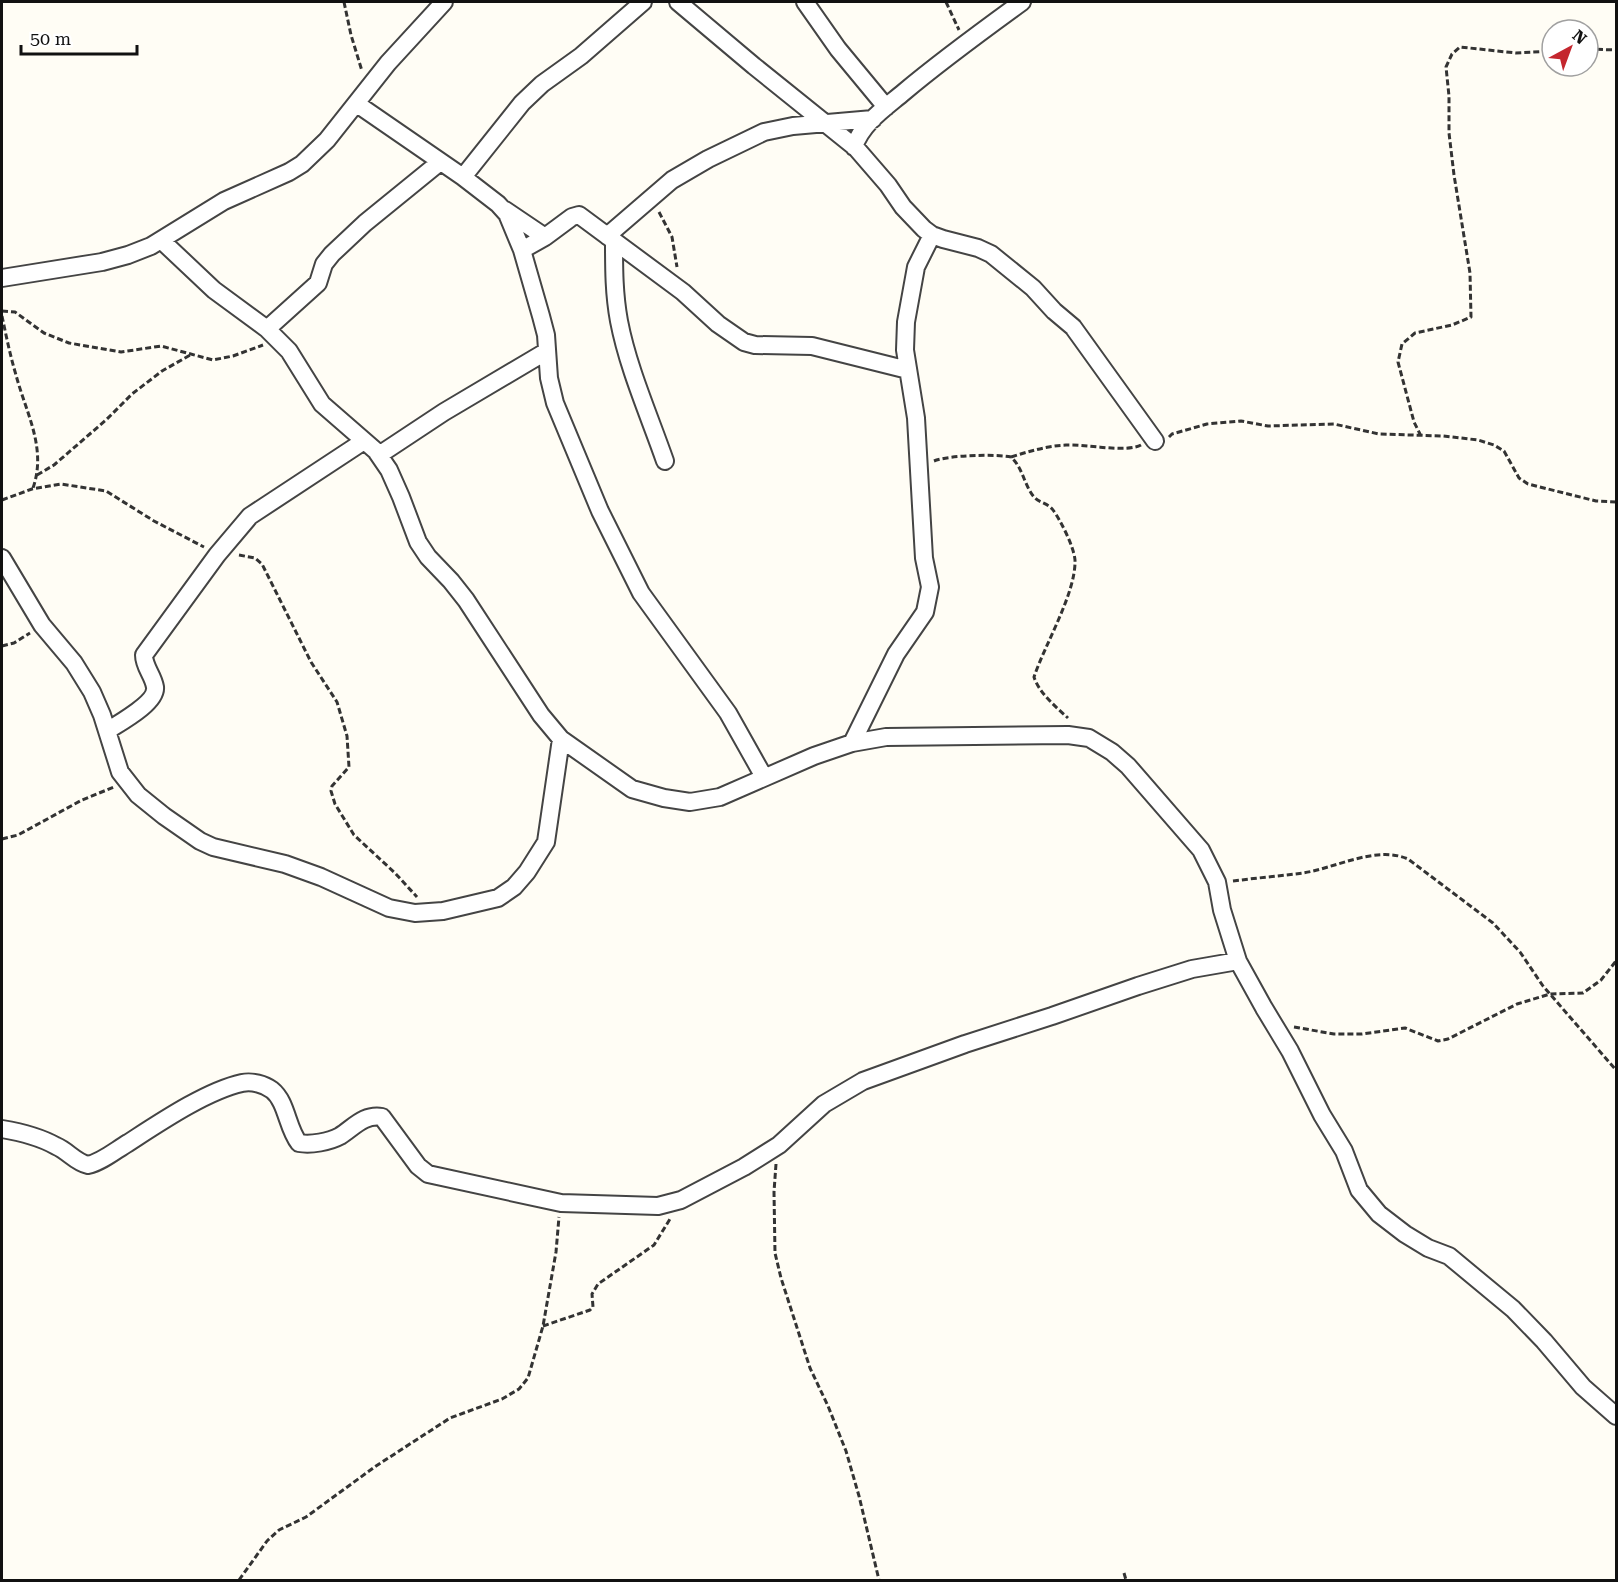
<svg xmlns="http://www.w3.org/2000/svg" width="1618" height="1582" viewBox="0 0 1618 1582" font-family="'Roboto Serif',serif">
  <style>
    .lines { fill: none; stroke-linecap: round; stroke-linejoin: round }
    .street-casing { stroke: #444; stroke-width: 20 }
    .path { stroke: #333; stroke-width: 3; stroke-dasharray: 6 3; stroke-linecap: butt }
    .street { stroke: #fff; stroke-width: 16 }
  </style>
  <rect width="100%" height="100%" fill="#fffdf5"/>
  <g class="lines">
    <g class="street-casing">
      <path id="street" d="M678,2L754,66L856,148L888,185L903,207L924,229L932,235L943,239L978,248L991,254L1033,288L1054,311L1073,327L1155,441
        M805,2L838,49L886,107
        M357,104L463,177L498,204L507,214L522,250L541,316L546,335L549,378L555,403L600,511L641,593L728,713L764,777
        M854,147C862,123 885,108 904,92C942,60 982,31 1022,2
        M463,177L522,103L542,84L581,56L643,2
        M505,210L545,237
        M607,236L672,180L708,159L764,132L793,126L873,119
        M161,240L214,290L267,329L289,351L322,404L376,451L389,470L401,497L418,542L428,557L451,581L466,600L541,715L561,739L632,789L664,798L690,802L720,797L814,756L852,743L886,737L1068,735L1089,738L1112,752L1128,766L1201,850L1217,882L1222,910L1238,961L1264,1008L1290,1051L1322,1115L1344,1151L1359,1190L1379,1214L1405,1234L1428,1248L1449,1256L1513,1309L1544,1341L1583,1387L1616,1416
        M614,242C614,269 614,294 619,321C628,368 649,415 665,461
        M522,250L545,237L572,217L579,215L683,292L718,324L744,342L755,345L812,346L908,370
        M2,278L102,262L128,255L151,246L224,201L289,172L302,164L327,140L388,63L444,2
        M267,329L318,283L324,264L332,254L365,223L440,162
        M379,455L444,412L547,351
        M2,558L42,625L74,663L92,692L102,715L120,772L138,795L164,816L200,841L213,847L285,864L321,877L389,908L415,913L443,911L498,898L514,887L527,872L546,842L561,739
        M107,731C119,723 157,703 155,687C153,675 144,667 144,655L217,555L250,516L364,441
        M852,743L896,654L925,612L930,587L924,558L916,418L905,350L906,322L916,267L932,235
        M2,1129C20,1132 40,1137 56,1146C68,1151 75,1162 88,1165C102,1162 116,1150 128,1143C159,1123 206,1091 242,1083C252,1081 264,1084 272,1090C287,1102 287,1128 299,1143C311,1145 329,1142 340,1136C354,1127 364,1114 382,1117L418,1166L428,1174L561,1203L658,1206L681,1200L744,1167L779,1145L824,1104L863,1081L965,1044L1052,1016L1138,986L1192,969L1238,961"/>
    </g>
    <path class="path" d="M344,2L351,35L362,71
      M946,2L959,30
      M1588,49L1616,50
      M659,212L672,237L677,267
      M2,311L15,312L44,333L69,343L121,352L161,346L213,360L233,356L263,345
      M2,316C6,335 10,355 16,375C26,413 47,448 33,488
      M1421,436L1414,422L1398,362L1402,344L1415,333L1452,325L1471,317L1470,273L1454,175L1449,133V96L1446,67L1452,54L1460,47L1516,53L1552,51
      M1169,437L1172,434L1207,424L1241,421L1268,426L1334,424L1379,434L1443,436L1478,440L1494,445L1504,451L1519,478L1528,484L1596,501L1616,502
      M1011,457C1030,451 1047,446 1066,445C1086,444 1126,453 1141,445
      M934,461C949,455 996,454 1011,457C1023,468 1024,485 1034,497C1039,503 1048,503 1053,510C1061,521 1074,547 1075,560C1076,593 1045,644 1034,677C1039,693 1056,707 1068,718
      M37,475L54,465L106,420L132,394L162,371L192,354
      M2,500L32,489L61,484L106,491L154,521L204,547
      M239,555L255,558L262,564L311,662L337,702L347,736L349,767L332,786L331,791L335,804L354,835L395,873L417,897
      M2,646L14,643L30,633
      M2,839L18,835L82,800L114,787
      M1233,881C1256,878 1280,876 1303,873C1336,868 1376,845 1408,859L1493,923L1520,952L1543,986L1616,1070
      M1294,1027L1334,1034H1362L1405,1028L1438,1041L1448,1039L1517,1004L1550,994L1583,993L1601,980L1616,961
      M776,1164L774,1192L775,1253L781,1278L810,1368L828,1406L846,1451L859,1496L879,1580
      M543,1326L590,1310L593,1307L592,1294L598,1284L654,1245L670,1219
      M1124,1573L1126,1580
      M239,1580L267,1541L279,1530L306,1517L376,1466L450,1418L502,1399L519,1389L528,1378L543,1326L556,1252L559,1217"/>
    <use href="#street" class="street"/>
  </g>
  <rect width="1618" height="1582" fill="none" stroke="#111111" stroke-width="6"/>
  <g transform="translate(1570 48) rotate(41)"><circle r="28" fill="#ffffff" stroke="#a0a0a0" stroke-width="1.5"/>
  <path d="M0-4.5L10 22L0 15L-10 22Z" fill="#c4262e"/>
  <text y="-9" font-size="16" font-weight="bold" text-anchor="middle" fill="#111111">N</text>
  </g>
  <path d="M21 45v9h116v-9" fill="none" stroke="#111111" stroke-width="3"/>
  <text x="30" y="45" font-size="18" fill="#111111" stroke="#ffffff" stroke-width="4.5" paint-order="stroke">50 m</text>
</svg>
